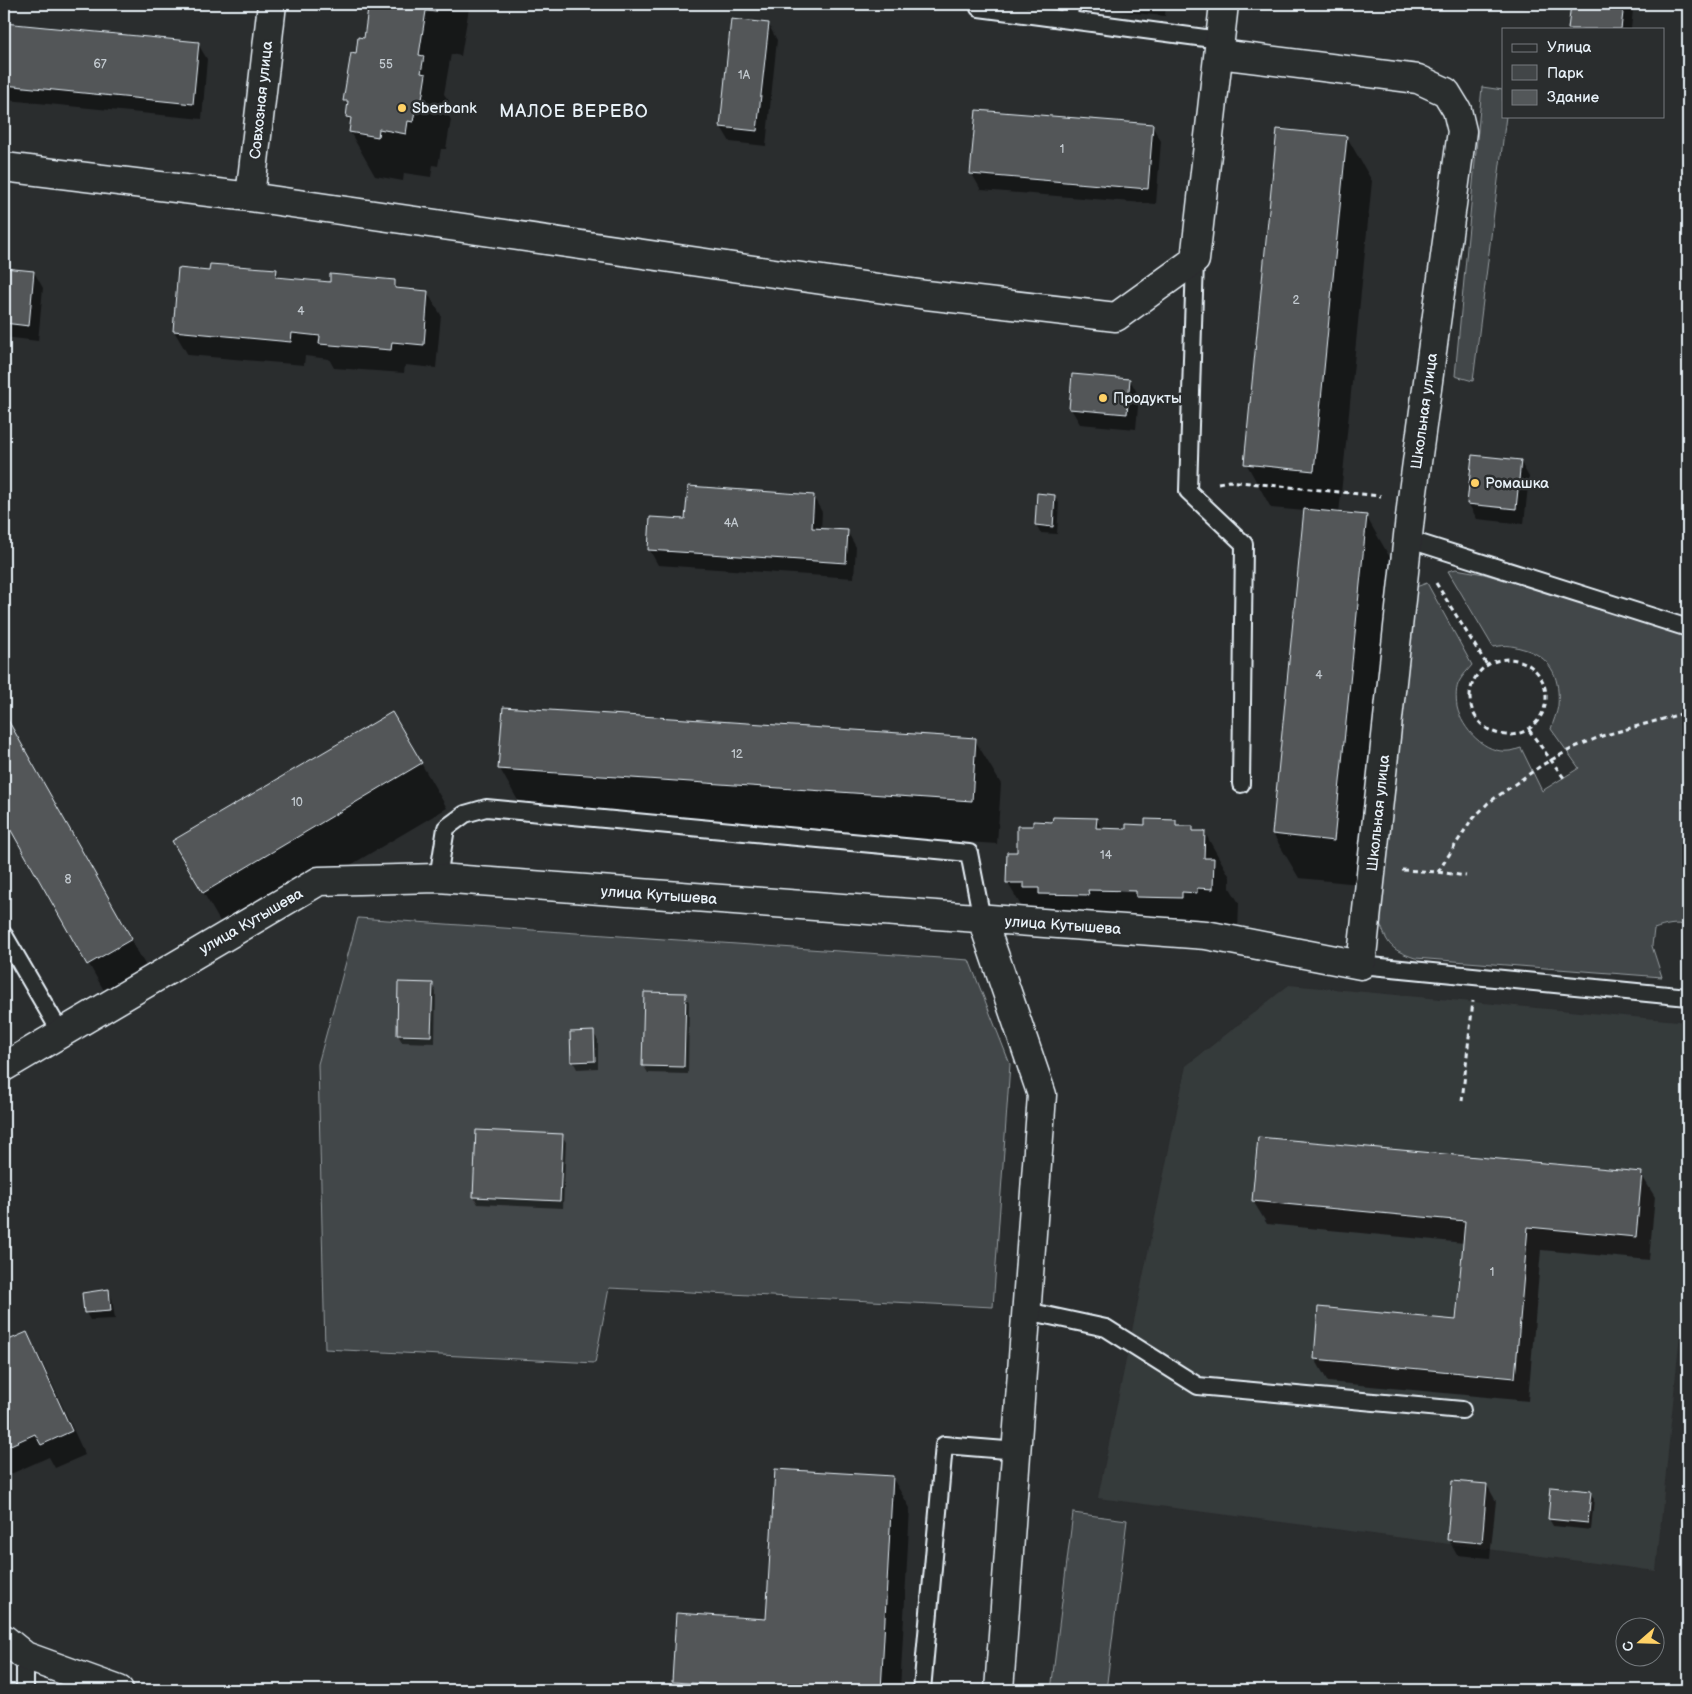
<svg xmlns="http://www.w3.org/2000/svg" width="1692" height="1694" viewBox="0 0 1692 1694" font-family="'Balsamiq Sans',sans-serif">
  <style>
    .built { fill: #363a3b }
    .green { fill: #424648; stroke: #959ca0 }
    .shadow { fill: #0007 }
    .building { fill: #535759; stroke: #e8f1f8 }
    .lines { fill: none; stroke-linecap: round; stroke-linejoin: round }
    .service-casing { stroke: #e8f1f8; stroke-width: 20 }
    .minor-casing { stroke: #e8f1f8; stroke-width: 31 }
    .path { stroke: #e8f1f8; stroke-width: 3; stroke-dasharray: 5 4; stroke-linecap: butt }
    .service { stroke: #2a2d2e; stroke-width: 16 }
    .minor { stroke: #2a2d2e; stroke-width: 28 }
    .poi-dot { fill: #ffd166; stroke: #2a2d2e; stroke-width: 2 }
    .labels { text-anchor: middle; stroke-width: 5; stroke-linejoin: round; paint-order: stroke }
    .number-label { font-size: 12px; fill: #c3cad0 }
    .street-label { font-size: 15px; fill: #e8f1f8; stroke: #2a2d2e }
    .poi-label { font-size: 15px; fill: #e8f1f8; stroke: #2a2d2e; text-anchor: start }
    .quarter-label { font-size: 18px; letter-spacing: 1px; fill: #e8f1f8; stroke: #2a2d2e }
  </style>
  <rect width="100%" height="100%" fill="#2a2d2e"/>
  <filter id="ink" filterUnits="userSpaceOnUse"><feTurbulence type="fractalNoise" baseFrequency=".02" numOctaves="2"/><feDisplacementMap in="SourceGraphic" scale="10" xChannelSelector="R" yChannelSelector="G"/><feConvolveMatrix kernelMatrix="1 2 1 2 8 2 1 2 1" color-interpolation-filters="sRGB"/></filter>
  <g filter="url(#ink)">
    <path class="built" d="M1289,985L1688,1022V1254L1656,1571L1098,1498L1186,1066Z"/>
    <path class="green" d="M1482,87L1503,90V116H1506L1473,381L1455,376Z
      M1456,569L1484,574L1688,634V926C1676,922 1666,925 1654,929L1652,946L1662,977L1415,958C1388,949 1387,943 1378,917L1416,587L1427,583L1472,665C1468,670 1463,675 1460,680C1455,688 1456,698 1457,707C1462,729 1485,754 1509,751C1513,751 1517,749 1521,748L1542,791L1579,768L1551,729C1553,722 1557,713 1558,706C1560,680 1553,659 1527,650C1513,646 1508,644 1493,647L1448,571Z
      M358,918L969,960L1010,1064L993,1307L609,1288L595,1363L325,1349L318,1064Z
      M1073,1513L1127,1520L1106,1690H1051Z"/>
    <path class="shadow" d="M365,4H467L469,8L461,56L451,54L444,94L449,101L447,112L451,120L446,149H441L438,166L433,165L431,177L404,173L403,181L375,176L350,132L351,124L347,117L348,108L344,100L357,56L365,39L369,15L364,8Z
      M1099,4H1166L1165,16L1103,10Z
      M1483,4H1532L1531,9Z
      M1572,4H1629L1633,10L1631,29H1570Z
      M4,24L198,44L207,59L202,119L7,100L4,94Z
      M768,24L777,40L766,146L730,142L721,127Z
      M1152,126L1161,141L1156,204L981,190L972,174Z
      M1347,137L1372,181L1339,514L1366,516L1392,561L1359,884L1299,878L1273,834L1305,511L1271,508L1246,463Z
      M4,269L34,272L43,288L38,341L4,337Z
      M276,271L281,279L331,283L394,281L399,289L427,292L441,315L436,368L405,365L404,373L334,368L329,359L305,356L304,365L188,355L174,331L210,273Z
      M1130,380L1139,396L1136,429L1080,424L1071,409Z
      M1520,461L1529,477L1524,524L1477,519L1468,503Z
      M813,496L822,512L821,530L847,531L856,547L854,578L658,565L649,549L687,520Z
      M1054,496L1059,503L1057,534L1040,533L1036,525Z
      M392,713L447,808L229,937L174,842Z
      M4,715L156,984L114,1008L4,816Z
      M975,740L1001,784L997,844L525,813L500,769Z
      M1096,819L1102,829L1127,830L1175,822L1178,827H1192L1195,832L1205,833L1230,877V888L1239,903L1238,932L1033,926L1007,882L1018,853L1034,827L1053,823Z
      M432,984L436,992L435,1043L402,1042L398,1035Z
      M685,994L689,1002L688,1074L648,1073L644,1066Z
      M593,1033L598,1040V1068L577,1069L573,1061Z
      M562,1135L566,1142L563,1208L478,1204L474,1197Z
      M1641,1174L1655,1197L1649,1260L1541,1250L1528,1401L1328,1382L1315,1359L1458,1321L1464,1243L1267,1224L1253,1201Z
      M108,1291L112,1298L115,1319L90,1320L86,1313Z
      M26,1333L40,1357L85,1455L55,1468L49,1457L4,1477V1344Z
      M892,1477L910,1508L900,1690H679L674,1682L767,1620Z
      M1487,1485L1496,1501L1490,1558L1457,1555L1448,1539Z
      M1590,1492L1594,1499L1591,1530L1553,1526L1549,1519Z"/>
    <path class="building" d="M364,4H438L436,12L426,11L419,55L424,56L421,73L426,74L421,106L416,105L413,122L408,121L406,134L379,129L378,137L349,132L351,118L346,117L348,101H343L351,53L356,54L358,37L364,38L368,9L363,8Z
      M1571,4H1624L1621,29H1568Z
      M731,19L769,23L757,131L720,127Z
      M4,23L199,42L193,104L4,85Z
      M976,110L1153,124L1148,189L970,174Z
      M1277,129L1347,136L1314,471L1244,464Z
      M210,264L277,269L276,277L330,282V274L395,280V288L428,291L424,345L392,342L391,350L319,344L320,336L292,333L291,342L173,331L178,268L209,271Z
      M4,268L34,271L29,326L4,323Z
      M1072,374L1130,379L1127,414L1069,409Z
      M1472,455L1521,460L1516,509L1467,504Z
      M688,486L814,495L812,528L848,530L846,563L648,550L650,517L685,519Z
      M1037,493L1055,495L1053,527L1035,525Z
      M1304,509L1367,515L1334,841L1272,834Z
      M503,707L976,738L972,801L498,769Z
      M392,712L422,763L203,893L172,841Z
      M4,713L132,939L87,965L4,818Z
      M1053,817L1097,818L1096,828L1126,829V824L1145,825V819L1176,820V826H1193V831H1205L1204,858H1214L1213,889L1197,888V893L1182,892V898L1136,897V891L1088,890L1089,895L1039,894V888H1024V883H1006L1007,852H1017V826H1033V821L1052,822Z
      M398,982L433,983L431,1036L397,1035Z
      M644,992L686,993L684,1067L642,1066Z
      M594,1031L595,1061L571,1062L570,1032Z
      M476,1130L563,1134L560,1201L473,1197Z
      M1258,1137L1642,1172L1636,1237L1528,1227L1515,1378L1314,1359L1318,1307L1456,1320L1465,1221L1252,1201Z
      M109,1289L111,1311L84,1313L82,1293Z
      M27,1332L72,1431L41,1445L35,1434L4,1448V1342Z
      M775,1469L893,1476L881,1690H812L672,1682L676,1613L766,1619Z
      M1452,1481L1487,1484L1482,1543L1447,1540Z
      M1551,1487L1591,1491L1588,1523L1548,1519Z"/>
    <g class="lines">
      <g class="service-casing">
        <path id="service" d="M979,4V8L1220,40
          M1069,19L1070,4
          M1195,260L1188,491L1244,544L1241,784
          M1407,539L1688,628
          M438,878L446,828L465,814L486,808L969,853L982,919
          M4,935L61,1033
          M1361,965L1688,997
          M1027,1311L1106,1328L1198,1386L1462,1410
          M25,1690V1656
          M922,1690L944,1445L1018,1451"/>
      </g>
      <g class="minor-casing">
        <path id="minor" d="M4,167L250,197L926,295L1116,317L1195,260L1224,4
          M250,197L272,4
          M982,919L1042,1095L999,1690
          M4,1067L319,881L438,878L1206,935L1361,965L1412,499L1462,131L1457,110L1446,92L1418,79L1219,54
          M4,1639L25,1656L119,1690"/>
      </g>
      <path class="path" d="M1218,483L1229,481L1381,496
        M1436,583L1487,665
        M1470 697a38 38 0 1 1 76 0a38 38 0 1 1-76 0Z
        M1529,730L1564,778
        M1402,870L1438,872L1466,876
        M1438,872L1470,822L1488,803L1542,765L1575,747L1602,736L1688,712
        M1462,1101L1473,1001"/>
      <use href="#service" class="service"/>
      <use href="#minor" class="minor"/>
    </g>
  </g>
  <g class="poi-dot">
    <circle cx="402" cy="108" r="5"/>
    <circle cx="1103" cy="398" r="5"/>
    <circle cx="1475" cy="483" r="5"/>
  </g>
  <g class="labels">
    <g class="number-label">
      <text x="100" y="68">67</text>
      <text x="386" y="68">55</text>
      <text x="744" y="79">1А</text>
      <text x="1062" y="153">1</text>
      <text x="1296" y="304">2</text>
      <text x="301" y="315">4</text>
      <text x="731" y="527">4А</text>
      <text x="1319" y="679">4</text>
      <text x="737" y="758">12</text>
      <text x="297" y="806">10</text>
      <text x="1106" y="859">14</text>
      <text x="68" y="883">8</text>
      <text x="1492" y="1276">1</text>
    </g>
    <g class="street-label">
      <text transform="translate(261 100) rotate(-84)" y="5">Совхозная улица</text>
      <text transform="translate(1424 411) rotate(-82)" y="5">Школьная улица</text>
      <text transform="translate(1378 813) rotate(-84)" y="5">Школьная улица</text>
      <text transform="translate(659 895) rotate(4)" y="5">улица Кутышева</text>
      <text transform="translate(251 921) rotate(-30)" y="5">улица Кутышева</text>
      <text transform="translate(1063 925) rotate(4)" y="5">улица Кутышева</text>
    </g>
    <g class="poi-label">
      <text x="412" y="113">Sberbank</text>
      <text x="1113" y="403">Продукты</text>
      <text x="1485" y="488">Ромашка</text>
    </g>
    <g class="quarter-label">
      <text x="574" y="117">МАЛОЕ ВЕРЕВО</text>
    </g>
  </g>
  <rect width="1692" height="1694" fill="none" stroke="#2a2d2e" stroke-width="20"/>
  <rect x="10" y="10" width="1672" height="1674" fill="none" stroke="#e8f1f8" stroke-width="2" filter="url(#ink)"/>
  <rect x="1502" y="28" width="162" height="90" fill="#2a2d2e" stroke="#767b7f"/>
  <rect x="1512" y="44" width="25" height="8" fill="#2a2d2e" stroke="#767b7f"/>
  <text x="1547" y="52" font-size="15" fill="#e8f1f8">Улица</text>
  <rect x="1512" y="65" width="25" height="15" fill="#424648" stroke="#767b7f"/>
  <text x="1547" y="78" font-size="15" fill="#e8f1f8">Парк</text>
  <rect x="1512" y="90" width="25" height="15" fill="#535759" stroke="#767b7f"/>
  <text x="1547" y="102" font-size="15" fill="#e8f1f8">Здание</text>
  <g transform="translate(1640 1642) rotate(250)"><circle r="24" fill="#2a2d2e" stroke="#767b7f"/>
  <path d="M0-4L9 19L0 12L-9 19Z" fill="#ffd166"/>
  <text y="-8" font-size="14" font-weight="bold" text-anchor="middle" fill="#e8f1f8">С</text>
  </g>
</svg>
